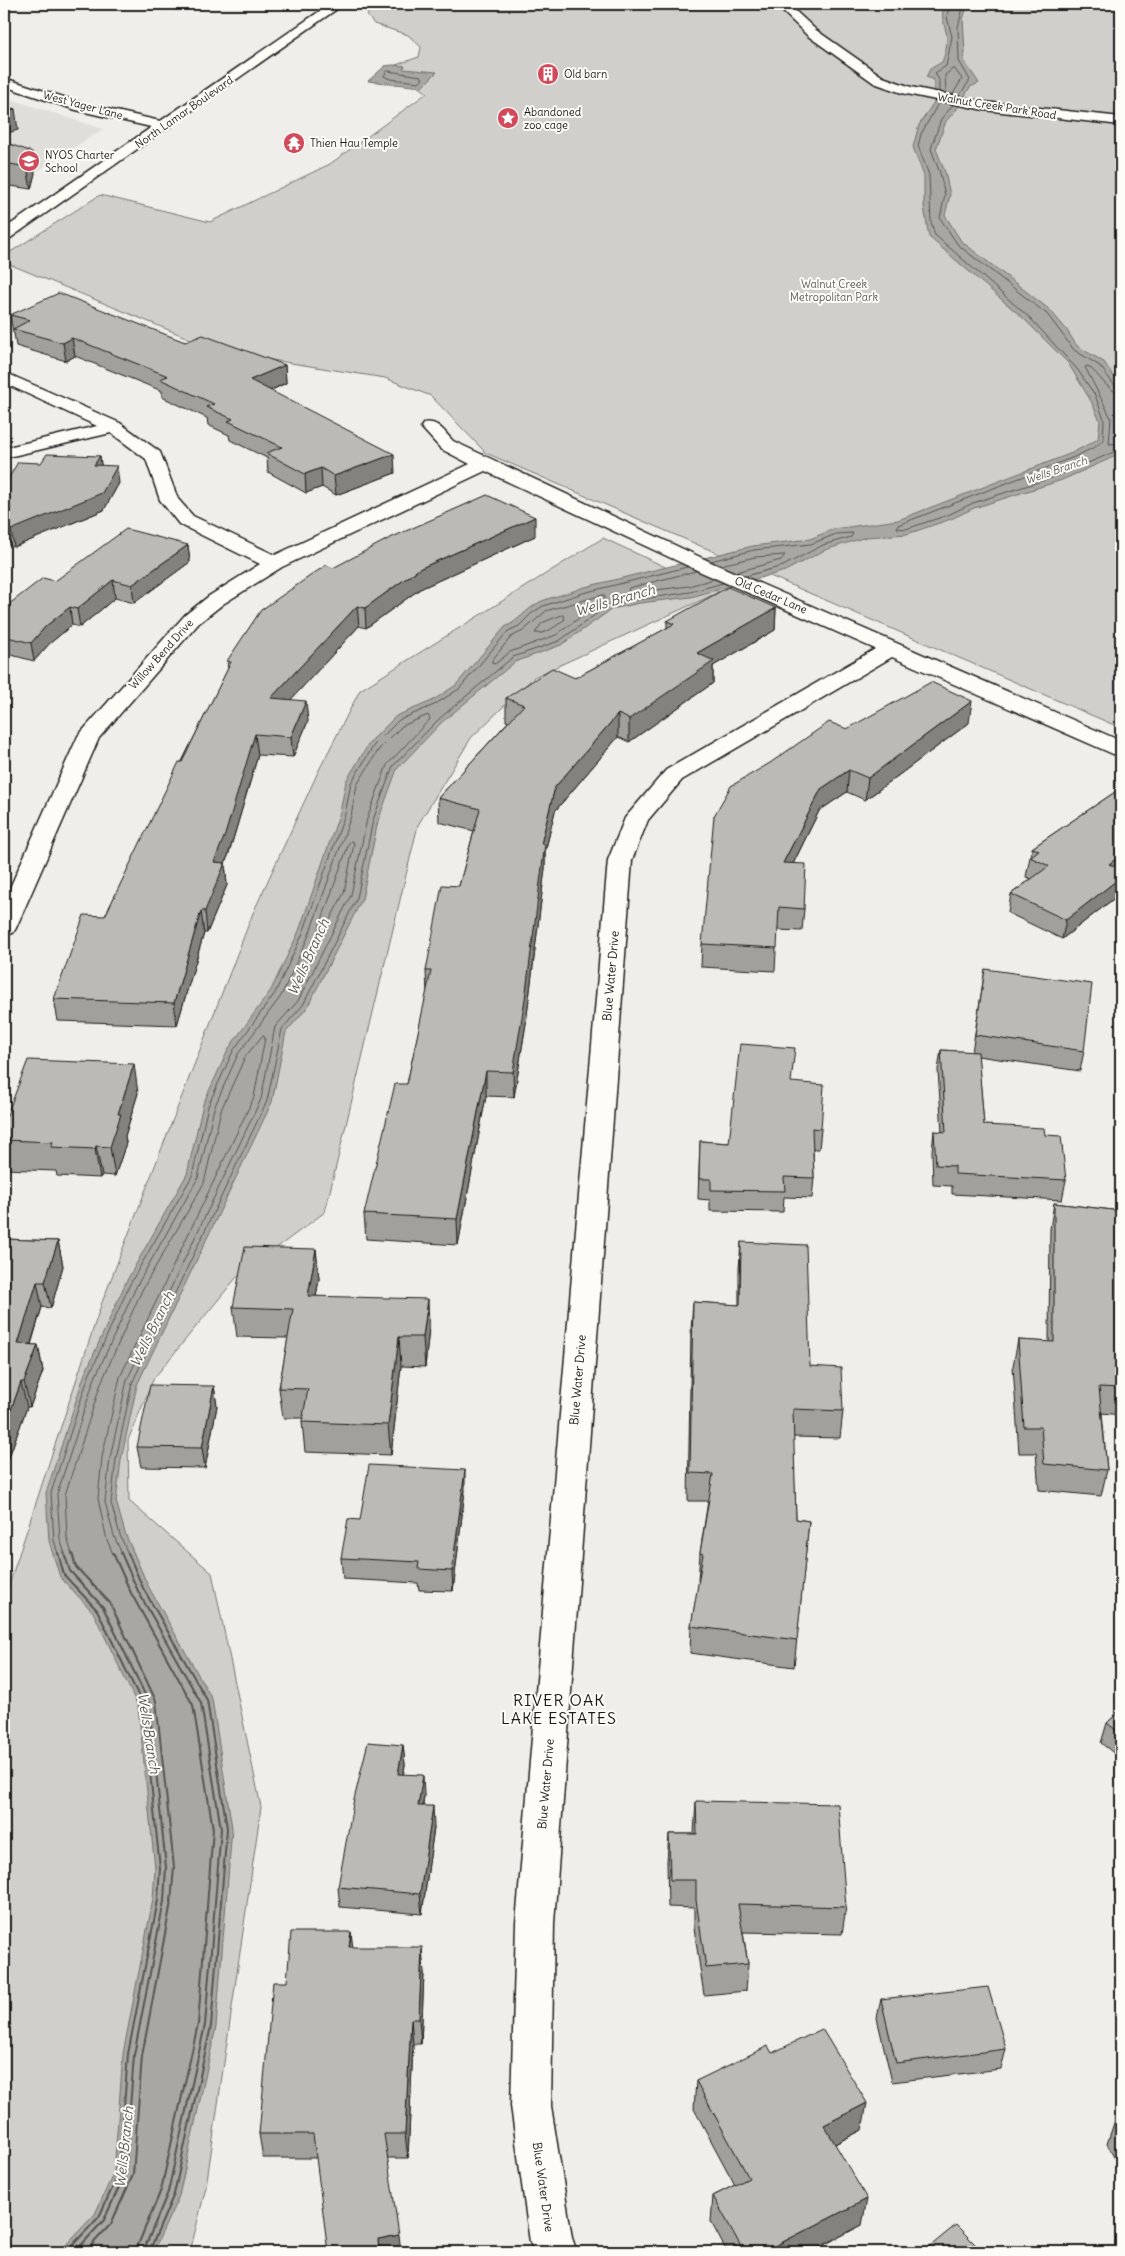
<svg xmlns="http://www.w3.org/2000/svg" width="1125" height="2256" viewBox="0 0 1125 2256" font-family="Delius,sans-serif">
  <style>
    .built { fill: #e0deda }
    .green { fill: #d0cfcc; stroke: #767674 }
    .water { fill: #a8a7a3; stroke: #706f6d }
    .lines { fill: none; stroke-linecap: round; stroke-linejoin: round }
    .shore-far1 { stroke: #545452; stroke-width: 1 }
    .shore { stroke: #545452; stroke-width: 2 }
    .street-casing { stroke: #1c1c1c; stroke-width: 3 }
    .secondary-casing { stroke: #1c1c1c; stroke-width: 3 }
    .primary-casing { stroke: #1c1c1c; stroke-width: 3 }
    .street { fill: #fdfcf7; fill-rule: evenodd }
    .secondary { fill: #fdfcf7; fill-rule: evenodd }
    .primary { fill: #fdfcf7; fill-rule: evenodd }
    .wall { fill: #a1a09d; stroke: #1c1c1c }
    .shaded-wall { fill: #83827f; stroke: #1c1c1c }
    .building { fill: #bbbab6; stroke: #1c1c1c }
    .labels { text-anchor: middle; stroke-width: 4; stroke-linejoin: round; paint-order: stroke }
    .far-poi-label { font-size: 11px; fill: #1c1c1c; stroke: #fdfcf7; text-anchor: start }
    .far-street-label { font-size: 11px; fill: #1c1c1c; stroke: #fdfcf7 }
    .far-park-label { font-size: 11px; fill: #5b5b5a; stroke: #fdfcf7 }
    .far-water-label { font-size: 11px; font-style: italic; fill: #5b5b59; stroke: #fdfcf7 }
    .street-label { font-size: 12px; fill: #1c1c1c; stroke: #fdfcf7 }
    .water-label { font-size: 14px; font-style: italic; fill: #5b5b59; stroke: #fdfcf7 }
    .near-neighbourhood-label { font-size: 16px; letter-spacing: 1px; fill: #1c1c1c; stroke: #fdfcf7 }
  </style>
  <rect width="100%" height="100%" fill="#f0eeea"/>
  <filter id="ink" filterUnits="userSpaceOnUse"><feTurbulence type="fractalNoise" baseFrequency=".02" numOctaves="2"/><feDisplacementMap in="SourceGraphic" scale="10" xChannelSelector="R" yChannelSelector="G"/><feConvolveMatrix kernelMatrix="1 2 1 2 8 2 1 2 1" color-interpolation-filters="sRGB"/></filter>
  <g filter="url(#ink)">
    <path class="built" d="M4,97L103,129L4,192Z"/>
    <path class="green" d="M376,4H1121V728L486,453L431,396L385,378L222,352L4,262V256L100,195L210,222L330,164L427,93L393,66L419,57L421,47L408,35L374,24L367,15Z
      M603,538L719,592L534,677L471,738L418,825L325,1212L236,1278L154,1378L128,1440L129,1501L212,1573L261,1807L206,2187L190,2252H4V1600L101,1305L253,913L318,772L360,690Z"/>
    <path class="water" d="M946,4H968L963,19L965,52L964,61L979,83L970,87L957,109L946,121L936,149L945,172L950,195L945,215L961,241L1050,310L1066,329L1077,346L1104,362L1121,387V451L1118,455L1062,480L974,508L951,519L907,534L866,537L825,550L785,571L691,597L640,603L612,609L561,645L515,662L442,722L397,769L378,821L362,899L307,1008L286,1032L272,1102L137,1385L121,1460L116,1501L125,1533L148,1586L212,1699L232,1828L216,2027L179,2196L153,2252H59L95,2214L114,2172L123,2054L153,1899L155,1868L138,1706L93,1612L60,1577L49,1541L46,1493L84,1376L126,1282L187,1174L203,1104L229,1048L271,990L299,931L340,812L346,781L370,742L396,716L432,701L456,685L505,627C519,621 526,609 540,602C550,597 568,594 581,588L753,546L810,539L834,529L898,520L1072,453L1098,439L1100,421L1091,401L1068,363L1023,318L929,237L924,207V176L913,147L919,125L934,102V80L926,77L930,69L942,62C945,55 947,46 947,38C946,25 938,16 946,4Z
      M392,65L405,66L403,69L437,72L422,87L368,81L385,66Z"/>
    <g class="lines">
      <path class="shore-far1" d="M388,71L421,76L423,79L419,82L390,79L384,76Z
        M939,92V80L935,73L946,66L952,37L947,17L949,4
        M946,93L945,75L954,68L962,79L953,94
        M959,96L970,80L959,61L958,27L964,4
        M939,102L921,134L918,146L929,175L931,222L935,235L1030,318L1077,369L1095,395L1104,419L1103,440L1095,447L1074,457L898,525L897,528L906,529L948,515L973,503L1060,475L1121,449
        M953,105L941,119L931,149L940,173L945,195L940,218L958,245L1047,314L1074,350L1100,366L1115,386L1121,388
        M1121,394C1106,390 1100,375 1088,366L1085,367L1111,418L1109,444L1121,443
        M711,561L754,550L811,544L836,534L853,533L851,537L823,545L783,566L746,576
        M721,565L755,557L785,555L781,560L737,572
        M696,571L629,588L628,591L631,593L689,586L714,579
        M604,595L605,599L556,635L510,652L495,664L492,663V660L511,637L523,631L546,611Z
        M563,615L565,619C556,626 546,635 535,633L542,623Z
        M352,841L354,844L344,893L323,933L320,934L318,931L349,843Z
        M58,1554L54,1540L51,1493L88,1378L130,1284L192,1176L208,1106L233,1051L275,993L303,933L345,814L351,783L374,745L399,720L434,705L459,689L508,631L519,626L532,613L543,606L583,593L687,567
        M65,1554L60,1539L57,1494L94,1380L136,1287L198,1178L214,1108L238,1054L281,996L309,935L351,816L357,785L379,749L402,726L428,715L430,719L387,765L367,819L351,895L298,1001L275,1027L261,1099L127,1380L110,1458L105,1502L114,1536L122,1554
        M72,1554L67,1538L65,1495L101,1383L142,1290L204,1183L221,1110L245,1057L263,1035L265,1038L254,1097L120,1377L102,1457L98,1499L107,1540L113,1554
        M128,1554L120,1535L111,1503L116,1459L132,1383L267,1101L282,1029L303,1005L357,898L373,820L393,766L439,719L513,657L559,641L610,604L690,592L723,583"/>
      <path class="shore" d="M58,1553L64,1575L97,1610L143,1705L160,1868L158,1900L128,2054L119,2173L99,2217L66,2252
        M64,1553L70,1571L103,1607L149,1703L166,1867L164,1901L134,2055L125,2174L104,2220L75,2252
        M72,1553L76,1567L110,1603L156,1701L174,1867L171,1902L142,2056L133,2175L111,2224L85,2252
        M113,1553L131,1593L193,1705L213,1829L198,2024L161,2190L135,2252
        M121,1553L138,1591L201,1703L221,1829L205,2025L168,2192L143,2252
        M128,1553L143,1588L207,1700L227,1828L211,2026L174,2194L149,2252"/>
      <g class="street-casing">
        <path id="street" d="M775,4H788L816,30L883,77L911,87L984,102L1121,117V125L984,110L902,93L874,83L808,36Z
          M4,372L120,423L160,452L178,499L193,516L275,555L470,464L441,449L421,427L424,423C438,420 444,432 453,441L715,564L1121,741V756L1113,754L892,657L682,780L648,820L632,860L554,1923L551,2106L572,2238L577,2252H534L530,2242L511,2106L516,1923L608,860L625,818L666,770L875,649L701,572L485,471L282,567L223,604L199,623L99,738L16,928L13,933L4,935V901L78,736L185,615L209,596L260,564L179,524L160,500L146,459L111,433L4,458V448L97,426L4,383Z"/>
      </g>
      <g class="secondary-casing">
        <path id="secondary" d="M4,78L85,104L169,123L171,126L164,130L76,110L4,86Z"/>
      </g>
      <g class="primary-casing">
        <path id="primary" d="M330,4H344L9,239L4,241V229Z"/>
      </g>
      <use href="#street" class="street"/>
      <use href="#secondary" class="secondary"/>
      <use href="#primary" class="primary"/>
    </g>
    <path class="wall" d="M4,142L35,173L31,189L4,185Z
      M10,315L185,342L285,365L286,383L270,391L395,473L336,495L322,487L306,493L268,472L267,458L230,440L229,435L208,425L207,418L162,397V391L75,356L66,361L16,346L14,333H13Z
      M100,456L101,466L119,483L104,510L14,547L4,543V486L41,463Z
      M535,536L420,589L366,628L359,626L291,699L308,721L293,757L258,755L228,856L225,863L227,885L207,933H204L177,1025L58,1021L54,999L105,916L228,669L227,661L333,568Z
      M188,545L190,562L134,603L115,598L80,627L72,625L49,644L34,661L4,653V608L55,581Z
      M776,608L775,630L713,666V683L629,742L618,737L555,811L545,852V868L526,1023L514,1097L486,1096L458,1245L366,1239L364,1214L407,1084L427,993L426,971L459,886L474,831L439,822L438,798L508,722L506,721V698L575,678L667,628V621Z
      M969,723L865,800L847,792L819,811L793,864L804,909L802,931L777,930L775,971L701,967L702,944L847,729Z
      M1121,788V893L1062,939L1008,913L1011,894L1031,879L1026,877L1030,857L1031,856L1032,848Z
      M985,969L1084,1051L1080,1071L978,1056L984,1125L1045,1135L1066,1180L1062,1200L952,1194V1186L933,1185L932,1151L934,1131L942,1132L938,1070L941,1050L972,1052Z
      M792,1082L821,1129L819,1149H813L814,1178L812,1198L784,1197L783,1212L710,1211V1200L698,1199L700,1141L729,1143Z
      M138,1093L125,1136L126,1143L115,1176L102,1175L100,1178L57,1176L56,1171L4,1169V1123Z
      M1054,1203L1121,1211V1415L1102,1413L1107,1470L1101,1496L1039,1490L1036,1453H1019L1013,1366L1018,1340L1049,1342L1050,1229Z
      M4,1239L58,1241L63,1266L51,1308L42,1307L31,1345H38L43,1371L30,1407H27L5,1468H4Z
      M741,1242L810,1366L843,1411L840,1438L793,1437L796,1519L809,1521L794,1667L690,1653L691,1626L699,1581H698L700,1553L708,1501H688L691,1330L693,1302L739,1305V1269Z
      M316,1249L319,1279L316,1296L429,1328L425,1367L401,1366L391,1455L305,1452L302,1422L303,1418H283L279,1388L288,1338L237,1337L233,1307Z
      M214,1386L217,1406L205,1468L141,1467L137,1447Z
      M465,1490L453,1591L419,1590L418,1583L343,1579L341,1558L360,1520Z
      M1121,1710V1759L1101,1743L1107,1723Z
      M403,1745L405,1765L403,1774L424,1795L423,1806L434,1827L422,1914L340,1907L338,1887Z
      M696,1801L846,1907L842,1934L743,1932L748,1964L746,1991L704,1995L694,1928V1908L668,1907L667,1861L669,1834H694Z
      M351,1932L352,1947L424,1972L421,2044H413L408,2158H263L259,2134L287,1982Z
      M881,1999L1006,2049L1001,2069L892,2082L877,2018Z
      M772,2053L862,2130L835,2144L862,2225L810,2252H727L711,2222L713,2196L735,2185L694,2109L696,2081Z
      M1121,2115V2170L1107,2144L1116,2117Z"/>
    <path class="shaded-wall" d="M15,109L18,130L4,134V112Z
      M32,152L35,173L31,189L27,167Z
      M72,338L75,356L66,361L63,343Z
      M285,365L286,383L252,399L250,380Z
      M394,454L395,473L336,495L334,476Z
      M100,456L102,472L94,465Z
      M117,466L119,483L104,510L14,547L11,530Z
      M321,468L322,487L306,493L305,474Z
      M535,517V536L420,589L366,628L365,608L419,569Z
      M188,545L190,562L134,603L132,585Z
      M113,580L115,598L80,627L77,609Z
      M357,606L359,626L273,719L271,698Z
      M70,607L72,625L49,644L34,661L31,643L46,626Z
      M776,608L775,630L713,666V683L629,742V719L697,653Z
      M306,701L308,721L293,757L291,737Z
      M972,701L969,723L865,800L868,778Z
      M618,714V737L555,811L545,852V868L526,1023L514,1097L513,1072L541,844L555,787Z
      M255,734L258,755L228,856L223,868L225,863L227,885L207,933L205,911L214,862Z
      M849,770L847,792L819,811L782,886L783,863L821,789Z
      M1121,855V871L1109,864Z
      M1121,877V893L1062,939L1066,920Z
      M201,911L204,933L177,1025L174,1003Z
      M134,1064L138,1093L125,1136L126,1143L115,1176L110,1147L118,1114Z
      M486,1071V1096L458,1245L457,1219Z
      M96,1146L102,1175L100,1178L95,1149Z
      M58,1241L63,1266L51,1308L45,1282Z
      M316,1249L319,1279L311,1325L308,1296Z
      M37,1282L42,1307L23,1369L18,1344Z
      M428,1299L429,1328L425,1367L423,1337Z
      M399,1337L401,1366L391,1455L388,1425Z
      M38,1345L43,1371L30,1407L24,1382Z
      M21,1382L27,1407L5,1468L4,1463V1429Z
      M214,1386L217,1406L205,1468L202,1448Z
      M465,1470V1490L453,1591L452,1571Z
      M403,1745L405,1765L400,1794L398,1774Z
      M423,1775L424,1795L420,1826L418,1806Z
      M433,1806L434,1827L422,1914L420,1894Z
      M351,1932L354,1957L349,1947Z
      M422,1947L424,1972L421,2044L419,2019Z
      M411,2019L413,2044L408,2158L405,2134Z
      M867,2103L862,2130L819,2152L824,2125Z
      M867,2199L862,2225L810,2252H763Z
      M399,2235L401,2252H379L378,2239Z"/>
    <path class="building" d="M4,105L15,109L4,112Z
      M4,142L32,152L27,167L4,163Z
      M59,293L185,342L203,335L285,365L250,380L394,454L334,476L321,468L305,474L266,453L282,447L228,421L233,419L206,407L214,404L160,379L168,376L72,338L63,343L13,329L30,320L10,315Z
      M47,454L100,456L94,465L117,466L102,493L11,530L4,527V486L18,462L41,463Z
      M487,495L535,517L419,569L365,608L357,606L271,698L306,701L291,737L255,734L225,835L214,862L225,863L205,911H201L174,1003L54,999L84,915L105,916L179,762H182L231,662L227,661L261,610L326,565L333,568L388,539Z
      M126,529L188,545L132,585L113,580L77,609L70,607L46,626L31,643L4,636V608L43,578L55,581Z
      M728,587L776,608L697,653L714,661L629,719L618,714L555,787L541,844H545L525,999L513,1072L486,1071L457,1219L364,1214L395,1084H407L431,971H426L442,885L459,886L480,809L438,798L524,705L506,698L552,668L575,678L674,624L667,621Z
      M931,682L972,701L868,778L849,770L821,789L783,863L806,864L804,909L779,907L777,948L702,944L714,816L731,786L770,763L829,722L847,729Z
      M1121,788V855L1109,864L1121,869V877L1066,920L1011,894L1049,866L1030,857L1039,850L1032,848Z
      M985,969L1092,984L1084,1051L975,1035Z
      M740,1044L795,1048L791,1082L824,1085L821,1129L812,1128L814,1178L784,1177L785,1191L711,1190V1179H699L700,1141L729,1143Z
      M941,1050L978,1052L984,1125L1044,1128L1045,1135L1061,1136L1066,1180L955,1174V1166L936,1165L934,1131L946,1132Z
      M28,1060L134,1064L118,1114H121L110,1147L96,1146L95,1149L51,1147L53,1142L4,1140V1123Z
      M1054,1203L1121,1211V1310L1119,1309L1121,1330V1388L1099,1387L1107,1470L1044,1464L1041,1427H1024L1018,1340L1054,1342Z
      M4,1239L58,1241L45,1282H37L18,1344L38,1345L24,1382H21L4,1429Z
      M741,1242L806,1245L810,1366L841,1368L843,1411L793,1409L796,1519L809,1521L797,1640L691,1626L703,1554L700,1553L713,1474L690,1473L693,1302L740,1305Z
      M245,1247L316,1249L308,1296L428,1299L423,1337H399L388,1425L302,1422L308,1389L279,1388L293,1309L233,1307Z
      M150,1385L214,1386L202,1448L137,1447Z
      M369,1465L465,1470L452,1571L418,1569L419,1562L341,1558L348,1519L360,1520Z
      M1121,1710V1734L1107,1723Z
      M368,1742L403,1745L398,1774L423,1775L418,1806H433L420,1894L338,1887L353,1804Z
      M696,1801L838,1804L846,1907L738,1904L748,1964L706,1968L696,1900V1880H670L669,1834H697Z
      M291,1932H351L349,1947H422L419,2019H411L405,2134H384L399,2235L378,2239L379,2252H328L313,2134H259L273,1982H287Z
      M988,1987L1006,2049L896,2063L881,1999Z
      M822,2029L867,2103L824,2125L867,2199L763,2252H744L713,2196L749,2178L696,2081L768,2046L772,2053Z
      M1121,2115V2126L1116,2117Z
      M956,2225L983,2252H923Z"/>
  </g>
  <defs>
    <g id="building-disc" transform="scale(1.125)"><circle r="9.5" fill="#d1495b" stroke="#fdfcf7"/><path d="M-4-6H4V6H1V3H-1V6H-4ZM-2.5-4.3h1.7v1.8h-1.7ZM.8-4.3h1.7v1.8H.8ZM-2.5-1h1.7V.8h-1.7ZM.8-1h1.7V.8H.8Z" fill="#fff"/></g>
    <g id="sight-disc" transform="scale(1.125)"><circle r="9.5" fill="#d1495b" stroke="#fdfcf7"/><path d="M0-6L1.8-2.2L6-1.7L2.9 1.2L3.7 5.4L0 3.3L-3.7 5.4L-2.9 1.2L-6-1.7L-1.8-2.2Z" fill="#fff"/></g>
    <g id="temple-disc" transform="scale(1.125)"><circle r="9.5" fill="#d1495b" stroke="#fdfcf7"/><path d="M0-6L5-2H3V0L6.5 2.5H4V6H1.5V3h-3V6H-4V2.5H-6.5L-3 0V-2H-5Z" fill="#fff"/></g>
    <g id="school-disc" transform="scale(1.125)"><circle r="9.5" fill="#d1495b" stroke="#fdfcf7"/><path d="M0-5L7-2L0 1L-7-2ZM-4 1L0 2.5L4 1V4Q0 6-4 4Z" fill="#fff"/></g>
  </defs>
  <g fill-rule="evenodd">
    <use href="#building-disc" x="548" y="74"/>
    <use href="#sight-disc" x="508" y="118"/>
    <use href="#temple-disc" x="294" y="143"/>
    <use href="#school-disc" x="29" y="161"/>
  </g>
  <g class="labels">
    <g class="far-poi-label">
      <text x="564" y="78">Old barn</text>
      <text x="524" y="116">Abandoned<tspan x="524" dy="13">zoo cage</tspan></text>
      <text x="310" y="147">Thien Hau Temple</text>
      <text x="45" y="159">NYOS Charter<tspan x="45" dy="13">School</tspan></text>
    </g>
    <g class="far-street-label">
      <text transform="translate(83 105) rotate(15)" y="4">West Yager Lane</text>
      <text transform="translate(997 106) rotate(9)" y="4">Walnut Creek Park Road</text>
      <text transform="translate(184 112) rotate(-35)" y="4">North Lamar Boulevard</text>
      <text transform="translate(771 595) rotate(23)" y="4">Old Cedar Lane</text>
      <text transform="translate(161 654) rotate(-48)" y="4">Willow Bend Drive</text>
    </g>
    <g class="far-park-label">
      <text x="834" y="288">Walnut Creek<tspan x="834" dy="13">Metropolitan Park</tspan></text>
    </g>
    <g class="far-water-label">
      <text transform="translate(1056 470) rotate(-19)" y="4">Wells Branch</text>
    </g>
    <g class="street-label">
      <text transform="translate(611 976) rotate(-85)" y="4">Blue Water Drive</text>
      <text transform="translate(578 1380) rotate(-85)" y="4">Blue Water Drive</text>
      <text transform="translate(546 1784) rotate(-85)" y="4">Blue Water Drive</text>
      <text transform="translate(543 2187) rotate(82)" y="4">Blue Water Drive</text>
    </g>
    <g class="water-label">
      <text transform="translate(615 600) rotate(-16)" y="5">Wells Branch</text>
      <text transform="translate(308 957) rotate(-66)" y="5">Wells Branch</text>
      <text transform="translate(152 1329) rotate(-64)" y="5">Wells Branch</text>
      <text transform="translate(149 1733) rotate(81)" y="5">Wells Branch</text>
      <text transform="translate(124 2147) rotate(-84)" y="5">Wells Branch</text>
    </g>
    <g class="near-neighbourhood-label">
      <text x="559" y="1706">RIVER OAK<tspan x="559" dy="18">LAKE ESTATES</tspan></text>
    </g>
  </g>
  <rect width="1125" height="2256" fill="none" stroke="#fdfcf7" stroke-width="20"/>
  <rect x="10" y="10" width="1105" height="2236" fill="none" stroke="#1c1c1c" stroke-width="2" filter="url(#ink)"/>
</svg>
